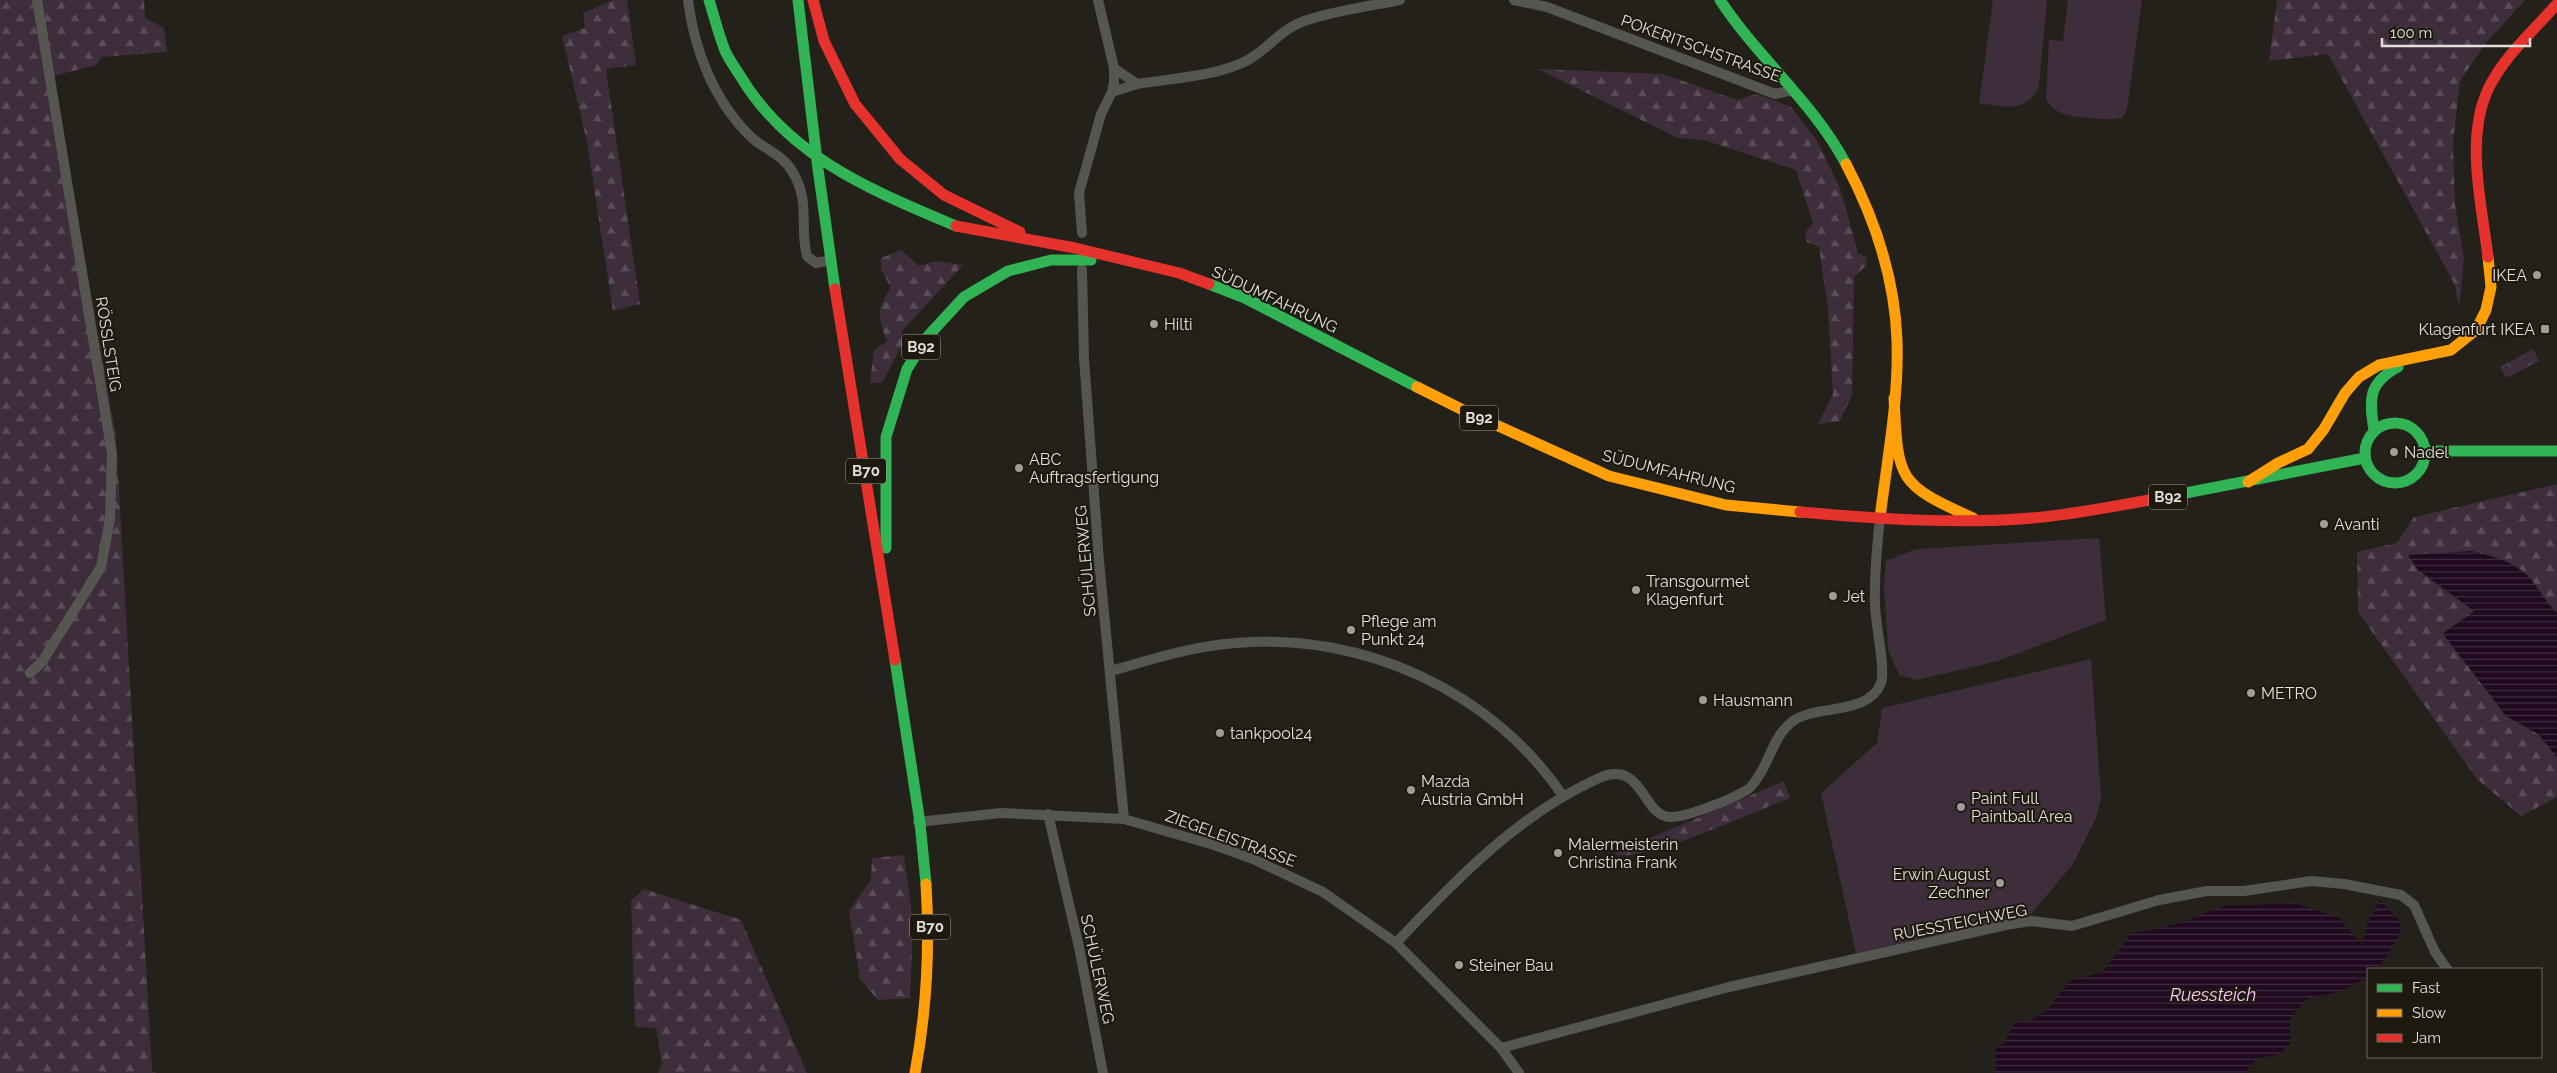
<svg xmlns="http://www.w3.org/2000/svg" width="2557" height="1073" viewBox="0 0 2557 1073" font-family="Raleway,sans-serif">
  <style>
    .grass { fill: #3e2e3c }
    .forest { fill: url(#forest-firs) }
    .park { fill: url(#park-crowns) }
    .water { fill: url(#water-rules) }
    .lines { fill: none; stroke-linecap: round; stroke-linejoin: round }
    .street { stroke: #565551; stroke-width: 10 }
    .fast { stroke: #30b455; stroke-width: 11 }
    .slow { stroke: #ff9f0a; stroke-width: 11 }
    .jam { stroke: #e5322d; stroke-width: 11 }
    .poi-dot { fill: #a09d96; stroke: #1d190e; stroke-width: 2 }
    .labels { text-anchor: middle; stroke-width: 4; stroke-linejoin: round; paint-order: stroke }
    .shield { fill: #1d190e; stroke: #a8a49c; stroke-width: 1 }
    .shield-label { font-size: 15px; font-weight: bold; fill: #e3e0d9 }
    .street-label { font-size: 16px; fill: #e3e0d9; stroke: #1d190e }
    .poi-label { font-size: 16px; fill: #e3e0d9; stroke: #1d190e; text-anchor: start }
    .water-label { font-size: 18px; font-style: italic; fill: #fdc7fa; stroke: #1d190e }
  </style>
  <defs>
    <pattern id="forest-firs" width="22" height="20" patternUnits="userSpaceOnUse" patternTransform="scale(1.25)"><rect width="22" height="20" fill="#3e2e3c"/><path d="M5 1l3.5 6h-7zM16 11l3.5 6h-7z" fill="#5a4c58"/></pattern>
    <pattern id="park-crowns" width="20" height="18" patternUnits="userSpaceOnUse" patternTransform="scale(1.25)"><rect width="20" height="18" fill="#3e2e3c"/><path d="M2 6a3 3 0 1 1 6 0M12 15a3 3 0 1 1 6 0" fill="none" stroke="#5a4c58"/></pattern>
    <pattern id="water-rules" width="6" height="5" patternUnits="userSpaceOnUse" patternTransform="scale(1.25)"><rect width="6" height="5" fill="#20091f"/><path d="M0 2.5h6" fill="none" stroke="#402d3f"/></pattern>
  </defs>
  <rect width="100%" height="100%" fill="#24211a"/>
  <path class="grass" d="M1993,0H2047L2039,86C2027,113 2004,107 1979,103Z
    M2068,0H2142L2127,110L2122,118C2108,121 2070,118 2057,111C2053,109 2049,103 2046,100L2049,40L2063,41Z
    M2099,538L2106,620L1998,661L1917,680L1899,675L1888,650L1884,585L1886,561L1916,549Z
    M2091,659L2101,797L2097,816L2073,864L2031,914L1856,953L1821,793L1877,743L1882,708Z"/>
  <path class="forest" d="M0,0H144L145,18L164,28L167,52L101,57L97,65L53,76L116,438L152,1071L157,1073H0Z
    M613,0H627L636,65L606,69L640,304L613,311L587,142L562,36L585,28L583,13Z
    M2277,0H2525L2486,43L2460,81L2453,142L2455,204L2464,259L2459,309L2455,285L2328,54L2269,61Z
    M1538,69L1663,74L1737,100L1757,94L1791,107L1816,139L1840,188L1858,253L1866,257L1867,265L1854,277L1852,395L1840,421L1818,424L1833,394L1828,309L1819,247L1807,242L1805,233L1813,223L1796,170L1704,140L1678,138Z
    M901,250L919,266L936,261L963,265L902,331L903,343L882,383H870L874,350L887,341C878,319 876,308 891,288L881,269V258Z
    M2557,484V613L2472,551L2446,553L2418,570L2475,611L2443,633L2506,716L2538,734L2557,757V797L2521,816L2477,779L2358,612L2357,552L2397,543L2414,517Z
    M1784,781L1790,798C1758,810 1639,865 1613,854Z
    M904,855L913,924L910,998L878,1000L860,979L849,911L871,880L872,858Z
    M644,889L741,920L807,1073H658L662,1064L656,1028L635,1027L631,901Z"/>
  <path class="park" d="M2533,349L2539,361L2506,378L2500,367Z"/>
  <path class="water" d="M2472,551C2492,556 2513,561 2528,576C2539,588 2545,602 2557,613V757L2538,734L2506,716L2443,634L2474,611L2418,570L2408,555Z
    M2380,900L2398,919L2401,930L2389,954L2376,969H2368V977L2342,991L2305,1000L2290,1019V1044L2278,1055L2258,1058L2245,1073H1996V1049L2005,1042L2014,1023L2030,1021L2047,1010L2070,981L2103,972L2131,934L2181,923L2223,906L2295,903L2338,917L2362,944L2367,924Z"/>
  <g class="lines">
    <path class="street" d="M688,0C694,50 714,101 751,137C764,149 783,155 792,171C811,201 799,226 807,256L816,263L831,260
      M1514,0L1547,7L1775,94L1793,90
      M1114,68L1137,84C1173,78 1215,77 1248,60C1268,49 1281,29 1304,21C1333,11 1370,6 1400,0
      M1112,92L1137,84
      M1082,233L1079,193L1101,114L1112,92L1114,82V68L1098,0
      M1082,269L1084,358L1099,561L1124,819
      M1111,671C1152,659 1193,646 1236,643C1363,632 1492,691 1563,796
      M30,673L42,662L101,567L110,519L112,454L37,0
      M1048,814L1079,947L1103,1073
      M918,822L1001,813L1124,819L1214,845L1253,859L1323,892L1396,943L1501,1048L1519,1073
      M1396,943C1457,879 1517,815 1599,778C1644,758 1642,818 1671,817C1687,817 1730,800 1745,791C1750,789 1755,782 1758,777C1771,758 1774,735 1793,721C1817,704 1868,716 1881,683C1886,668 1875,623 1875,604C1874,576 1877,546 1880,518
      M1501,1048L1729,987L2006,925L2031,921L2072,926L2159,900L2207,891H2244L2311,881L2344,884L2401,895L2414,905L2435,952L2447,969"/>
    <path class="fast" d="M709,0C714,16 718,32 724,48C727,57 734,66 739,74C788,157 871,190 956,226
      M798,0L818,169L835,289
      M1720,0C1758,58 1813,102 1846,164
      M1209,284L1245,298L1417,387
      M2365 453a30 30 0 1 1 60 0a30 30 0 1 1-60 0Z
      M2374,430C2369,399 2368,383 2398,367
      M2425,451H2557
      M2160,498L2365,458
      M886,548V437L907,369L928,336L964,297L1008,271L1051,260H1091
      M895,660L920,823L926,884"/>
    <path class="slow" d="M1846,164C1875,219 1895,278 1897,341C1899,399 1887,460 1880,518
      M1417,387L1465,411L1609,476L1726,505L1800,512
      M1894,398C1898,480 1897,484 1973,518
      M2248,482L2278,463L2308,449L2324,429L2345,393L2359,377L2379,365L2451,350L2476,330L2486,310L2491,287L2488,257
      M915,1073C927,1009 930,948 926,884"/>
    <path class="jam" d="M813,0L824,41L855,104L900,159L944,195L1020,232
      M956,226L1075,248L1179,273L1209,284
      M2488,257C2482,207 2466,142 2486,94C2500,60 2533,31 2557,4
      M835,289L895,660
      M1800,512C1878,519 1966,525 2043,517C2082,513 2121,505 2160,498"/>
  </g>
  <g class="poi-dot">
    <circle cx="2537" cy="275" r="5"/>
    <circle cx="1154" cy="324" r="5"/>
    <rect x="2540" y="324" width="10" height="10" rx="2.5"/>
    <circle cx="2394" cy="452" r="5"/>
    <circle cx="1019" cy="468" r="5"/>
    <circle cx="2324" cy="524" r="5"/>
    <circle cx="1636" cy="590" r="5"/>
    <circle cx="1833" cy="596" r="5"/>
    <circle cx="1351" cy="630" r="5"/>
    <circle cx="2251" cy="693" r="5"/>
    <circle cx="1703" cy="700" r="5"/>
    <circle cx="1220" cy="733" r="5"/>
    <circle cx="1411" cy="790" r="5"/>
    <circle cx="1961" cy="807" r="5"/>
    <circle cx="1558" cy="853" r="5"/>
    <circle cx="2000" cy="883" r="5"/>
    <circle cx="1459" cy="965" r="5"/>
  </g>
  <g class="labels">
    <g class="shield">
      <rect x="902" y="334.5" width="38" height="25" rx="4"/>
      <rect x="1460" y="405.5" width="38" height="25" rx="4"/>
      <rect x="846" y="458.5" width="40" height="25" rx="4"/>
      <rect x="2149" y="484.5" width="38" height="25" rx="4"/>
      <rect x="910" y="914.5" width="40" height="25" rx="4"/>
    </g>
    <g class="shield-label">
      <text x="921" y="352">B92</text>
      <text x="1479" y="423">B92</text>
      <text x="866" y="476">B70</text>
      <text x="2168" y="502">B92</text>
      <text x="930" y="932">B70</text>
    </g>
    <g class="street-label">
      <text transform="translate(1701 48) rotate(20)" y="6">POKERITSCHSTRASSE</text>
      <text transform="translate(1275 299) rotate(25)" y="6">SÜDUMFAHRUNG</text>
      <text transform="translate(109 344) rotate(81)" y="6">RÖSSLSTEIG</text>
      <text transform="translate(1669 471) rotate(14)" y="6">SÜDUMFAHRUNG</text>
      <text transform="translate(1085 561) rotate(-95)" y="6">SCHÜLERWEG</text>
      <text transform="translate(1231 838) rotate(20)" y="6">ZIEGELEISTRASSE</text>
      <text transform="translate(1960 922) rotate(-11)" y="6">RUESSTEICHWEG</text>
      <text transform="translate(1098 969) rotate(78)" y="6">SCHÜLERWEG</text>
    </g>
    <g class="poi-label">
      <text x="2527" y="281" text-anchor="end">IKEA</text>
      <text x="1164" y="330">Hilti</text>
      <text x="2535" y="335" text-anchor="end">Klagenfurt IKEA</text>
      <text x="2404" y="458">Nadel</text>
      <text x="1029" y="465">ABC<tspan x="1029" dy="18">Auftragsfertigung</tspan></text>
      <text x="2334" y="530">Avanti</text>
      <text x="1646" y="587">Transgourmet<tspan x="1646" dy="18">Klagenfurt</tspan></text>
      <text x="1843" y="602">Jet</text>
      <text x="1361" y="627">Pflege am<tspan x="1361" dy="18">Punkt 24</tspan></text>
      <text x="2261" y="699">METRO</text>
      <text x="1713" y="706">Hausmann</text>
      <text x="1230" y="739">tankpool24</text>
      <text x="1421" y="787">Mazda<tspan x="1421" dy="18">Austria GmbH</tspan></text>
      <text x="1971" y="804">Paint Full<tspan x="1971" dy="18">Paintball Area</tspan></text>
      <text x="1568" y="850">Malermeisterin<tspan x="1568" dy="18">Christina Frank</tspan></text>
      <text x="1990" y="880" text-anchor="end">Erwin August<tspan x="1990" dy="18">Zechner</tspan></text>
      <text x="1469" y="971">Steiner Bau</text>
    </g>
    <g class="water-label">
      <text x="2213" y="1001">Ruessteich</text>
    </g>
  </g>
  <rect x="2367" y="968" width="175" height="90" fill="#1d190e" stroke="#6c695f"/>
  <rect x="2377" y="984" width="25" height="8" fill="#30b455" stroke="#6c695f"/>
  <text x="2412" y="993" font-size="15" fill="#e3e0d9">Fast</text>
  <rect x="2377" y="1009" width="25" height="8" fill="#ff9f0a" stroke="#6c695f"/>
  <text x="2412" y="1018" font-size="15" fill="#e3e0d9">Slow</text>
  <rect x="2377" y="1034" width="25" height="8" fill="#e5322d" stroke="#6c695f"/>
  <text x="2412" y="1043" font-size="15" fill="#e3e0d9">Jam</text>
  <path d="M2382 38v8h148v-8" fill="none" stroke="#e3e0d9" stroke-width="2.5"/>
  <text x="2390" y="38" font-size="15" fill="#e3e0d9" stroke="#1d190e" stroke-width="4" paint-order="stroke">100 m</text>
</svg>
